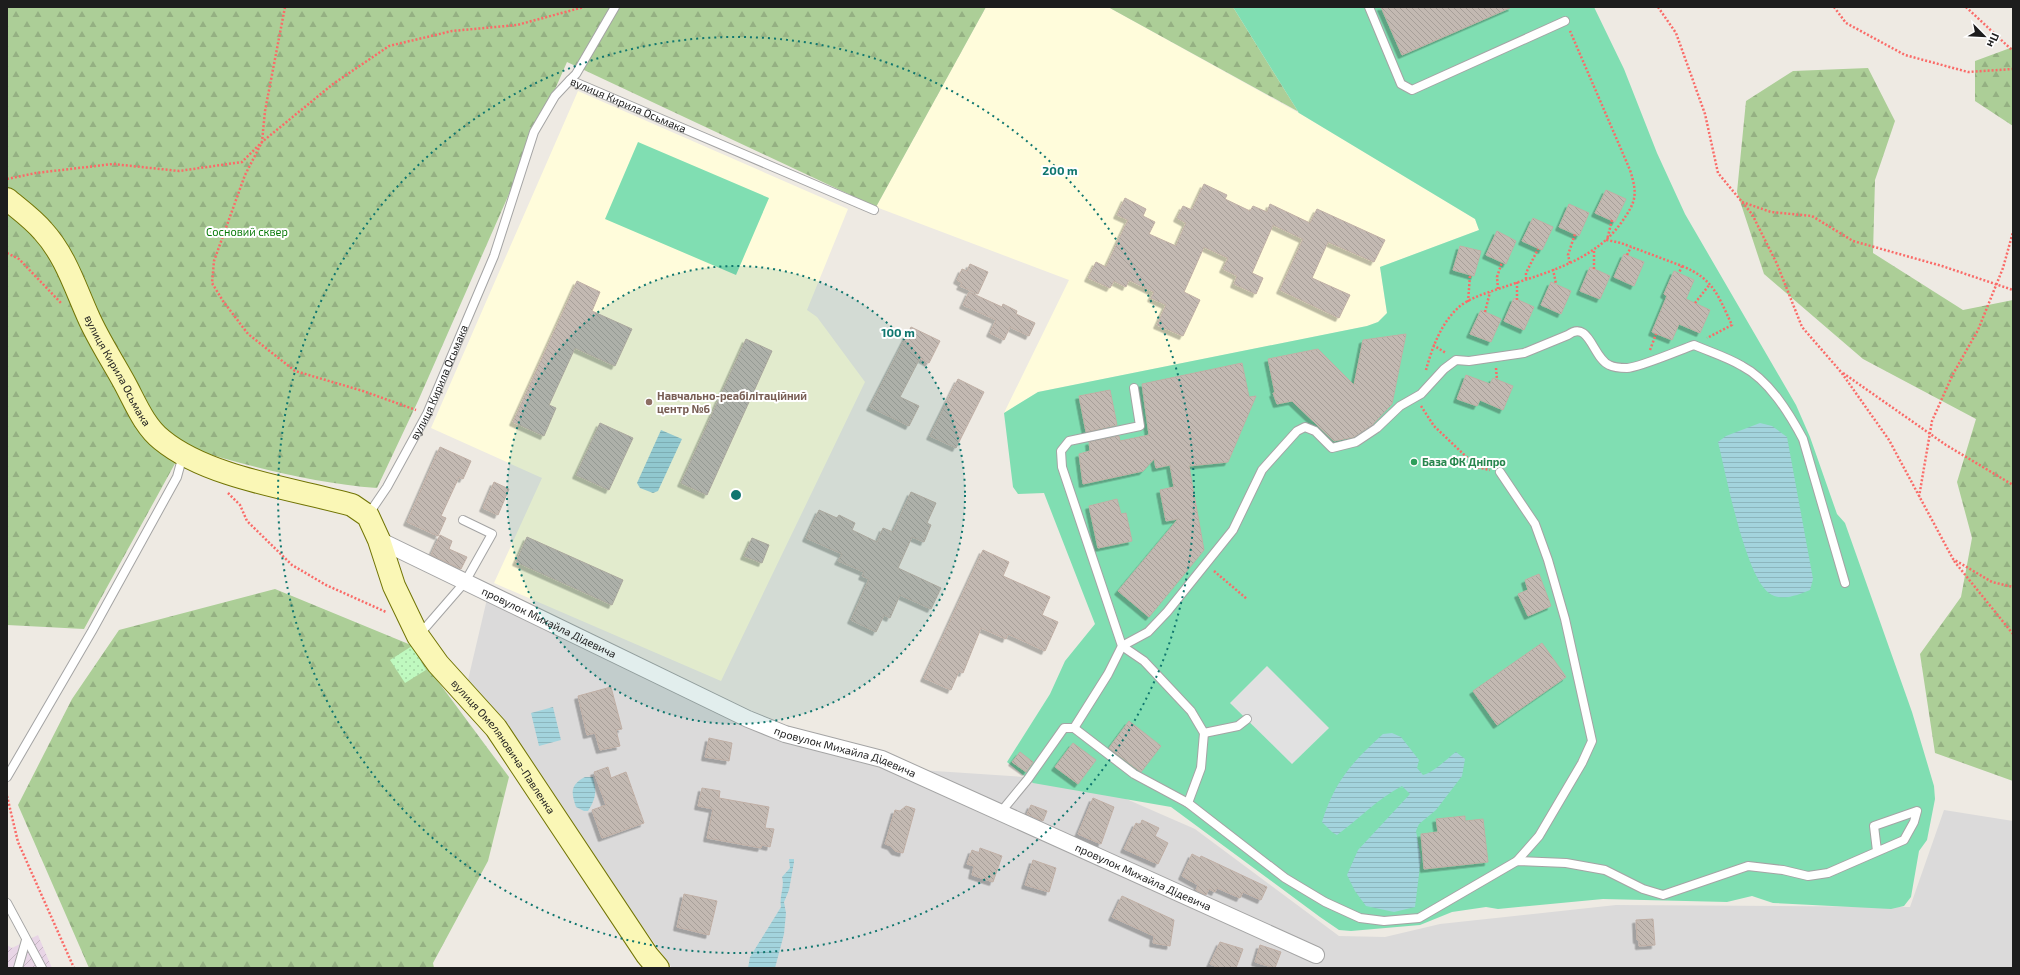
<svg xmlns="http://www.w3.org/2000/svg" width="2020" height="975" viewBox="0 0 2020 975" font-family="'Exo 2',sans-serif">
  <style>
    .residential { fill: #dbdada }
    .industrial { fill: url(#industrial-furrows) }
    .education { fill: #fffcdb }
    .forest { fill: url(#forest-firs) }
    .park { fill: url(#park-dots) }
    .pitch { fill: #80deb2 }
    .parking { fill: #e1e1e1 }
    .water { fill: url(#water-rules) }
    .building { fill: url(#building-back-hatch); stroke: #c0afa5; filter: url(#shadow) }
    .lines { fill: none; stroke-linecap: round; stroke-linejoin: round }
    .lane-casing { stroke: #a4a4a4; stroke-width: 10 }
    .street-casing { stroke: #a4a4a4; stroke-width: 18 }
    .secondary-casing { stroke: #717404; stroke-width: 24 }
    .path { stroke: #fa6b68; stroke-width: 2.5; stroke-dasharray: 2 2; stroke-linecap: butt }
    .lane { stroke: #fff; stroke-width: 8 }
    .street { stroke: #fff; stroke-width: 16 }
    .secondary { stroke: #faf7b6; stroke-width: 22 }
    .ring { fill: none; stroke: #0f766e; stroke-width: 2; stroke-dasharray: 2 4 }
    .education-dot { fill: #8d6e63; stroke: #fff; stroke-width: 1.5 }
    .leisure-dot { fill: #2e9e5b; stroke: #fff; stroke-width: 1.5 }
    .labels { text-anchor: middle; stroke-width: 4; stroke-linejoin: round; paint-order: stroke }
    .street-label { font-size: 11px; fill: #1d1d1d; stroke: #fff }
    .park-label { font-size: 11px; fill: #0b7b0b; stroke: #fff }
    .education-label { font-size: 11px; font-weight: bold; fill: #785e54; stroke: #fff; text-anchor: start }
    .leisure-label { font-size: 11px; font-weight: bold; fill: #27864d; stroke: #fff; text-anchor: start }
    .centre { fill: #0f766e; stroke: #fff; stroke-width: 2 }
    .ring-label { font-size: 12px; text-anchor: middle; font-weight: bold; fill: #0f766e; stroke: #fff; stroke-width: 4; stroke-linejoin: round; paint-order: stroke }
  </style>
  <defs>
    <pattern id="industrial-furrows" width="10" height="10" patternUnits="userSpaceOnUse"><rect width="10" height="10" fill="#e8d5e6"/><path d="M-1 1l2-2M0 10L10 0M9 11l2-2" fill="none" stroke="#c7b6c5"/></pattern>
    <pattern id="forest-firs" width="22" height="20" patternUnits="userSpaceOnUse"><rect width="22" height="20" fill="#acce97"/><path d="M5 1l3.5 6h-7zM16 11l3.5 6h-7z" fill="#94b082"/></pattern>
    <pattern id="park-dots" width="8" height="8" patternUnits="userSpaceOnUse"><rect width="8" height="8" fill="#bff9bf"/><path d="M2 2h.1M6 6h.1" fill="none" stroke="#a4d5a4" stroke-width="1.8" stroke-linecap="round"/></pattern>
    <pattern id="water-rules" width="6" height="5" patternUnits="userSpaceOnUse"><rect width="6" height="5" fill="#a3d4dd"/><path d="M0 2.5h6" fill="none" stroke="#8cb6bd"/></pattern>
    <pattern id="building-back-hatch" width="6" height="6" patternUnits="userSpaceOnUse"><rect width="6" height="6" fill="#c3b9b2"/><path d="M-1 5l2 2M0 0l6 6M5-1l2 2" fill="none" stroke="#a79f99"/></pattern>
    <filter id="shadow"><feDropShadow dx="-3.5" dy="3.5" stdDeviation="0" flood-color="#0004"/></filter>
  </defs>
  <rect width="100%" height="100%" fill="#eeeae3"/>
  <path class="residential" d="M487,599L817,749L920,770L1085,781L1195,829L1339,936L1385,937L1440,924L1616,905L1910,907L1944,810L2013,821V968H672L468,680Z"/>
  <path class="industrial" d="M38,935L52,968H7V945L12,948Z"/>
  <path class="education" d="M986,7H1108L1299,113L1475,219L1479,230L1380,267L1387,313L1378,322L1367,326L1038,392L1004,413L1069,280L876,207Z
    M578,91L848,209L807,310L817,317L865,382L721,681L494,583L542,478L431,428Z"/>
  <path class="forest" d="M7,7H986L876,207L567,62L418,401L377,488C313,483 249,466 187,448L183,449L84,629L7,625Z
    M1108,7H1233L1299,113V112Z
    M2013,47V126L1975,101V61Z
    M1868,68L1895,121L1875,180L1873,253L1963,310L2013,300V781L1935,753L1920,654L1961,597L1972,538L1957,482L1976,419L1863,359L1764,274L1737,192L1746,101L1793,71Z
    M275,589L411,645L509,777L488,861L433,963L434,968H89L18,805L72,699L119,630Z"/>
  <path class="park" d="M412,646L426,670L405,683L390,660Z"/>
  <path class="pitch" d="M1233,7H1594L1624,69L1657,153L1685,214L1796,405L1810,437L1837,514L1845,523L1912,712L1934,786L1935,799L1927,840L1919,851L1911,897L1904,906L1891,909L1773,903L1752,896L1727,902L1603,899L1498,909L1486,907L1452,912L1420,925L1351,931L1339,930L1320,917L1171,807L1033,783L1007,762L1050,694L1065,661L1095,624L1044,493L1018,494L1013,487L1004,413L1038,392L1367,326L1378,322L1387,313L1380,267L1479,230L1475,219L1299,113Z
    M638,142L769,198L736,275L605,219Z"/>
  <path class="parking" d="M1267,666L1329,728L1292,764L1230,703Z"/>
  <path class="water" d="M1760,423L1772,426L1787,437L1813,579L1810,590C1798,595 1781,602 1769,593C1745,575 1726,474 1718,442L1726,436Z
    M661,430L682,439L658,491L653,493L640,488L637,483Z
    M553,707L561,740L539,746L531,713Z
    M1392,733L1401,737L1419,760L1417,768L1423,775C1436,771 1445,760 1456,752L1465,759L1462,776L1436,810L1419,824L1416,831L1421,858L1415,907L1394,912L1366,906L1355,891L1347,875L1358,850L1410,794L1402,786C1377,799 1359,819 1337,835L1332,832L1322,822C1334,782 1353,761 1383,734Z
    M585,777H593C597,791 596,798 588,811H584L576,807C571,792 570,785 585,777Z
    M789,859H794V862L789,890L784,902L786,913L784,934L775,968H748L750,957L781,907C779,896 785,886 782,877L790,868Z"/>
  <path class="building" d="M1381,7H1512L1402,55Z
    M1204,184L1227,195L1225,199L1250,211L1253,206L1267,212L1270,204L1310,223L1317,209L1385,240L1374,262L1328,242L1312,278L1350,295L1339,318L1280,290L1303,239L1273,225L1252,273L1263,278L1256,294L1234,284L1237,276L1223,269L1228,258L1204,247L1184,292L1200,300L1183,336L1157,325L1166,305L1151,298L1154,292L1129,280L1126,287L1114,281L1110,288L1088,278L1096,262L1106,267L1128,220L1117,215L1125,198L1146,209L1143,216L1155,222L1149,234L1176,246L1186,223L1177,218L1183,206L1192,210Z
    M1606,190L1626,199L1615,222L1595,213Z
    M1569,204L1589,213L1579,236L1559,227Z
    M1533,218L1553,227L1542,250L1522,241Z
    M1497,231L1516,241L1506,264L1486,255Z
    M1460,246L1481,251L1474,276L1453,270Z
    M1624,254L1644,262L1634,286L1614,277Z
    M970,264L988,272L978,294L960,286L962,283L957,280L962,269L967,271Z
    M1590,267L1610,276L1600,299L1580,291Z
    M1674,271L1694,280L1686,299L1710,310L1700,333L1679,324L1672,340L1652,332L1667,296L1664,294Z
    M577,281L600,292L592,311L632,329L615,366L575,348L549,405L556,408L544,436L513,422Z
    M1551,282L1571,291L1561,314L1541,305Z
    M969,292L1002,307L1003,304L1017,311L1016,314L1035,323L1029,336L1010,327L1004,340L990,333L996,320L963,305Z
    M1514,298L1534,307L1524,330L1504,321Z
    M1481,310L1501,319L1491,342L1470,334Z
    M911,327L940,341L929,363L920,358L900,397L919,406L909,426L870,407Z
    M1406,334L1392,404L1372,425L1354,437L1334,441L1292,401L1277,404L1273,393H1275L1268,359L1318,349L1354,385L1363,340Z
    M746,339L772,351L707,495L681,483Z
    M1242,363L1249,397L1256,396L1228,462L1189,466L1204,550L1149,617L1118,591L1178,519L1166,521L1160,490L1174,487L1170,465L1156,468L1154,459L1143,471L1083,484L1079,454L1090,451L1089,442L1119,436L1120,441L1149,435L1142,384Z
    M1466,375L1490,384L1493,378L1513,386L1503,410L1480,400L1477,406L1457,399Z
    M958,379L984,392L956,448L930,436Z
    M1110,390L1117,425L1086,432L1079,396Z
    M600,423L633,438L609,490L576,475Z
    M440,447L471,461L463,479L459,477L441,516L446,518L438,536L407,522Z
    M494,482L509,489L498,515L483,508Z
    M911,492L936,503L927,523L931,525L924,542L912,537L898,568L941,588L931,609L900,595L890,618L884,615L876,632L851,620L869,579L862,576L864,572L838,561L842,554L806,538L819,510L837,518L839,515L855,523L852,530L877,542L883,528L893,532Z
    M1117,499L1121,514L1126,513L1132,541L1098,548L1089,506Z
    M440,535L452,541L449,549L467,557L461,569L431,555Z
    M527,537L623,580L612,605L516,562Z
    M752,538L769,545L762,563L744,556Z
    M983,550L1009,562L1003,576L1050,597L1042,615L1058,622L1045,651L1008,634L1006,639L981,628L963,673L959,671L951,690L924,678Z
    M1539,574L1551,606L1528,616L1518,594L1528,590L1525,580Z
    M1542,643L1566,677L1497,725L1473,691Z
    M611,687L622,729L616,730L620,746L600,750L595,733L587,735L578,696Z
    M1129,721L1161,746L1141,772L1109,748Z
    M709,738L732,743L729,761L705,757Z
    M1073,743L1096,760L1078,784L1055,767Z
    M1020,752L1033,762L1026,772L1012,762Z
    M608,767L611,778L626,772L644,823L602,838L592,810L606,805L594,772Z
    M702,788L720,791L719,798L769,807L765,828L774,829L770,847L762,845L761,848L707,838L713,809L698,806Z
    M1093,798L1114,807L1101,844L1078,834Z
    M1031,805L1047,811L1043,821L1027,814Z
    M906,806L915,809L903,853L895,851L891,846L885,844L895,810L900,811Z
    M1465,816V821L1483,819L1488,862L1424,869L1421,834L1438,832L1436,819Z
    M1142,820L1159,828L1155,836L1168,843L1158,864L1124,849L1136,823L1140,825Z
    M980,848L1002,856L993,882L972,875L974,866L967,864L972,850L979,853Z
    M1192,854L1200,858L1201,856L1267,887L1261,900L1243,892L1240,898L1217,888L1215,892L1209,889L1206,895L1196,890L1198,885L1182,876Z
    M1033,860L1056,868L1049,892L1025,885Z
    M684,894L717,901L709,935L677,927Z
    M1122,896L1174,920L1170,946L1153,943L1154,936L1112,917Z
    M1653,919L1655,945L1639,946V940H1637L1636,920Z
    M1220,942L1243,949L1236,968H1220L1210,964Z
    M1260,945L1281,952L1275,968L1255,962Z"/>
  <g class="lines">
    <g class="lane-casing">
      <g id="lane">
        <path d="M1369,7L1401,84L1412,90L1565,21"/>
        <path d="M570,80L576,74L615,7"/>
        <path d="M1500,472L1535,524L1548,560L1565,619L1592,741L1582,763L1539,836L1517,861"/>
        <path id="s1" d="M368,515L387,487L427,414L494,256L534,132L555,96L570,80L874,210"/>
        <path d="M419,635L465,582L492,534L463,520"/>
        <path d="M1074,728L1108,674L1122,646L1062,467L1061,451L1069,441L1140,426L1134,388"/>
        <path d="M1204,733L1238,726L1247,719"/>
        <path d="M7,777L92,631L177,477L183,455"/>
        <path d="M1188,803L1201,768L1204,733L1191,711L1144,661L1122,646L1148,632L1167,612L1233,530L1262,470L1297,431L1305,427L1315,431L1332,448L1356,442L1377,428L1400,406L1421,394L1444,369L1456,360L1469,361L1524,353L1568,335C1589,319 1593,358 1609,365C1613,367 1622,368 1627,368C1638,368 1680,350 1694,345C1710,352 1727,357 1742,366C1769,380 1789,413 1803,439L1845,583"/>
        <path d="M1000,813L1028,779L1064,728H1074L1134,774L1188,803L1285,878L1325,902L1360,918L1384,921L1419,918L1517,861L1566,863L1605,870L1643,889L1663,895L1748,866L1783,870L1808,876L1828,873L1904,840L1914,822L1917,811L1874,826L1877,851"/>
        <path d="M7,903L42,968"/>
        <path d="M18,968L26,940"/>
      </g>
    </g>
    <g class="street-casing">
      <g id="street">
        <path id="s2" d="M379,540L748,719L785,734L882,759L1316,955"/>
      </g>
    </g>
    <g class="secondary-casing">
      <g id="secondary">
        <path id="s3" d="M7,199C19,209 33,219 43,231C65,255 75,287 88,316C98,339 112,360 124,382C135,402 144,426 162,440C208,478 295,489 352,505L368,516L379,540L394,586L418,636L438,664L496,728L647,955L658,968"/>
      </g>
    </g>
    <path class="path" d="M285,7L265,111L262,142L245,175L214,261L212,283L223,301L248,334L295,371L363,391L416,410
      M1658,7L1676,33L1705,114L1718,173L1752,214L1777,264L1802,327L1841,372L1889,440L1953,559L1992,582L2013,587
      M1834,7L1846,23L1905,55L1968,72L2013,69
      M1966,7L2013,51
      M7,179L36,173L113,164L179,171L242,162L262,142L333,84L389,46L452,31L517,25L584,7
      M1742,202L1771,212L1812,216L1853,241L1942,266L2013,290
      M1612,220L1607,240L1621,243L1682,266L1679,273
      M7,253L19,259L62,304
      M1627,255L1631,247
      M1570,263L1568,255L1575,234
      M1682,266C1714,279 1718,296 1732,325L1707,338
      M1553,269L1556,284
      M1594,269V250
      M1526,279V273L1538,249
      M1517,282V300
      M1498,289L1497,277L1502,262
      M1468,302L1470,275
      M1695,303L1710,284
      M1485,312L1490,292
      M1433,345L1446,353
      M1650,350L1656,334
      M1496,368L1497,380
      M1426,370C1432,348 1441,323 1459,307C1471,297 1487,293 1501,288C1544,273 1593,262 1621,223C1636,202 1638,195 1630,170L1570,31
      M1843,373L1946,445L2013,485
      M1421,406L1434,426L1477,467L1490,470
      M228,493L240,505L247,521L292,565L326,585L386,612
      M1919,497L1932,421L1953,374L1978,330L2003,268L2013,232
      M1954,561L2013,634
      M1214,571L1247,599
      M7,796L18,842L74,968"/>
    <use href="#lane" class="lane"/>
    <use href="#street" class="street"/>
    <use href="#secondary" class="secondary"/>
  </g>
  <circle cx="736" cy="495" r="229" fill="#0f766e" fill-opacity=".12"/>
  <g class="ring">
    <circle cx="736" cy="495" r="229"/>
    <circle cx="736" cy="495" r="458"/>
  </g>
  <circle class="education-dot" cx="649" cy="402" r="4"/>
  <circle class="leisure-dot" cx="1414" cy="462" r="4"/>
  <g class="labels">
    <g class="street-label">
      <text dy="4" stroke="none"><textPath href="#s1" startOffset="546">вулиця Кирила Осьмака</textPath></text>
      <text dy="4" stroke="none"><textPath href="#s3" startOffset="207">вулиця Кирила Осьмака</textPath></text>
      <text dy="4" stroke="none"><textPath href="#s1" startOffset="151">вулиця Кирила Осьмака</textPath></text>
      <text dy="4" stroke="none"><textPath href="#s2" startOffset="189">провулок Михайла Дідевича</textPath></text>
      <text dy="4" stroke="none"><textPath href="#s3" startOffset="782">вулиця Омеляновича-Павленка</textPath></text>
      <text dy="4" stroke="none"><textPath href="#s2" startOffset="513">провулок Михайла Дідевича</textPath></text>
      <text dy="4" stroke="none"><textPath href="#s2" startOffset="837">провулок Михайла Дідевича</textPath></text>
    </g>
    <g class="park-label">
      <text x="247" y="236">Сосновий сквер</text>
    </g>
    <g class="education-label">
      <text x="657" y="400">Навчально-реабілітаційний<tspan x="657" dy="13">центр №6</tspan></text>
    </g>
    <g class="leisure-label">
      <text x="1422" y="466">База ФК Дніпро</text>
    </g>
  </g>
  <circle cx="736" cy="495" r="6" class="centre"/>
  <g class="ring-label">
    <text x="1060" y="175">200 m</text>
    <text x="898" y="337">100 m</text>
  </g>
  <rect width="2020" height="975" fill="none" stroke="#1d1d1d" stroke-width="16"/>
  <g transform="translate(1984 36) rotate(114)" stroke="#ffffff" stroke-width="3" paint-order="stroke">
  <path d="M0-3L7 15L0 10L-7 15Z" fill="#1d1d1d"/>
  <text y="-6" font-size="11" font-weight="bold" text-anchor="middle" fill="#1d1d1d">Пн</text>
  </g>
</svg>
